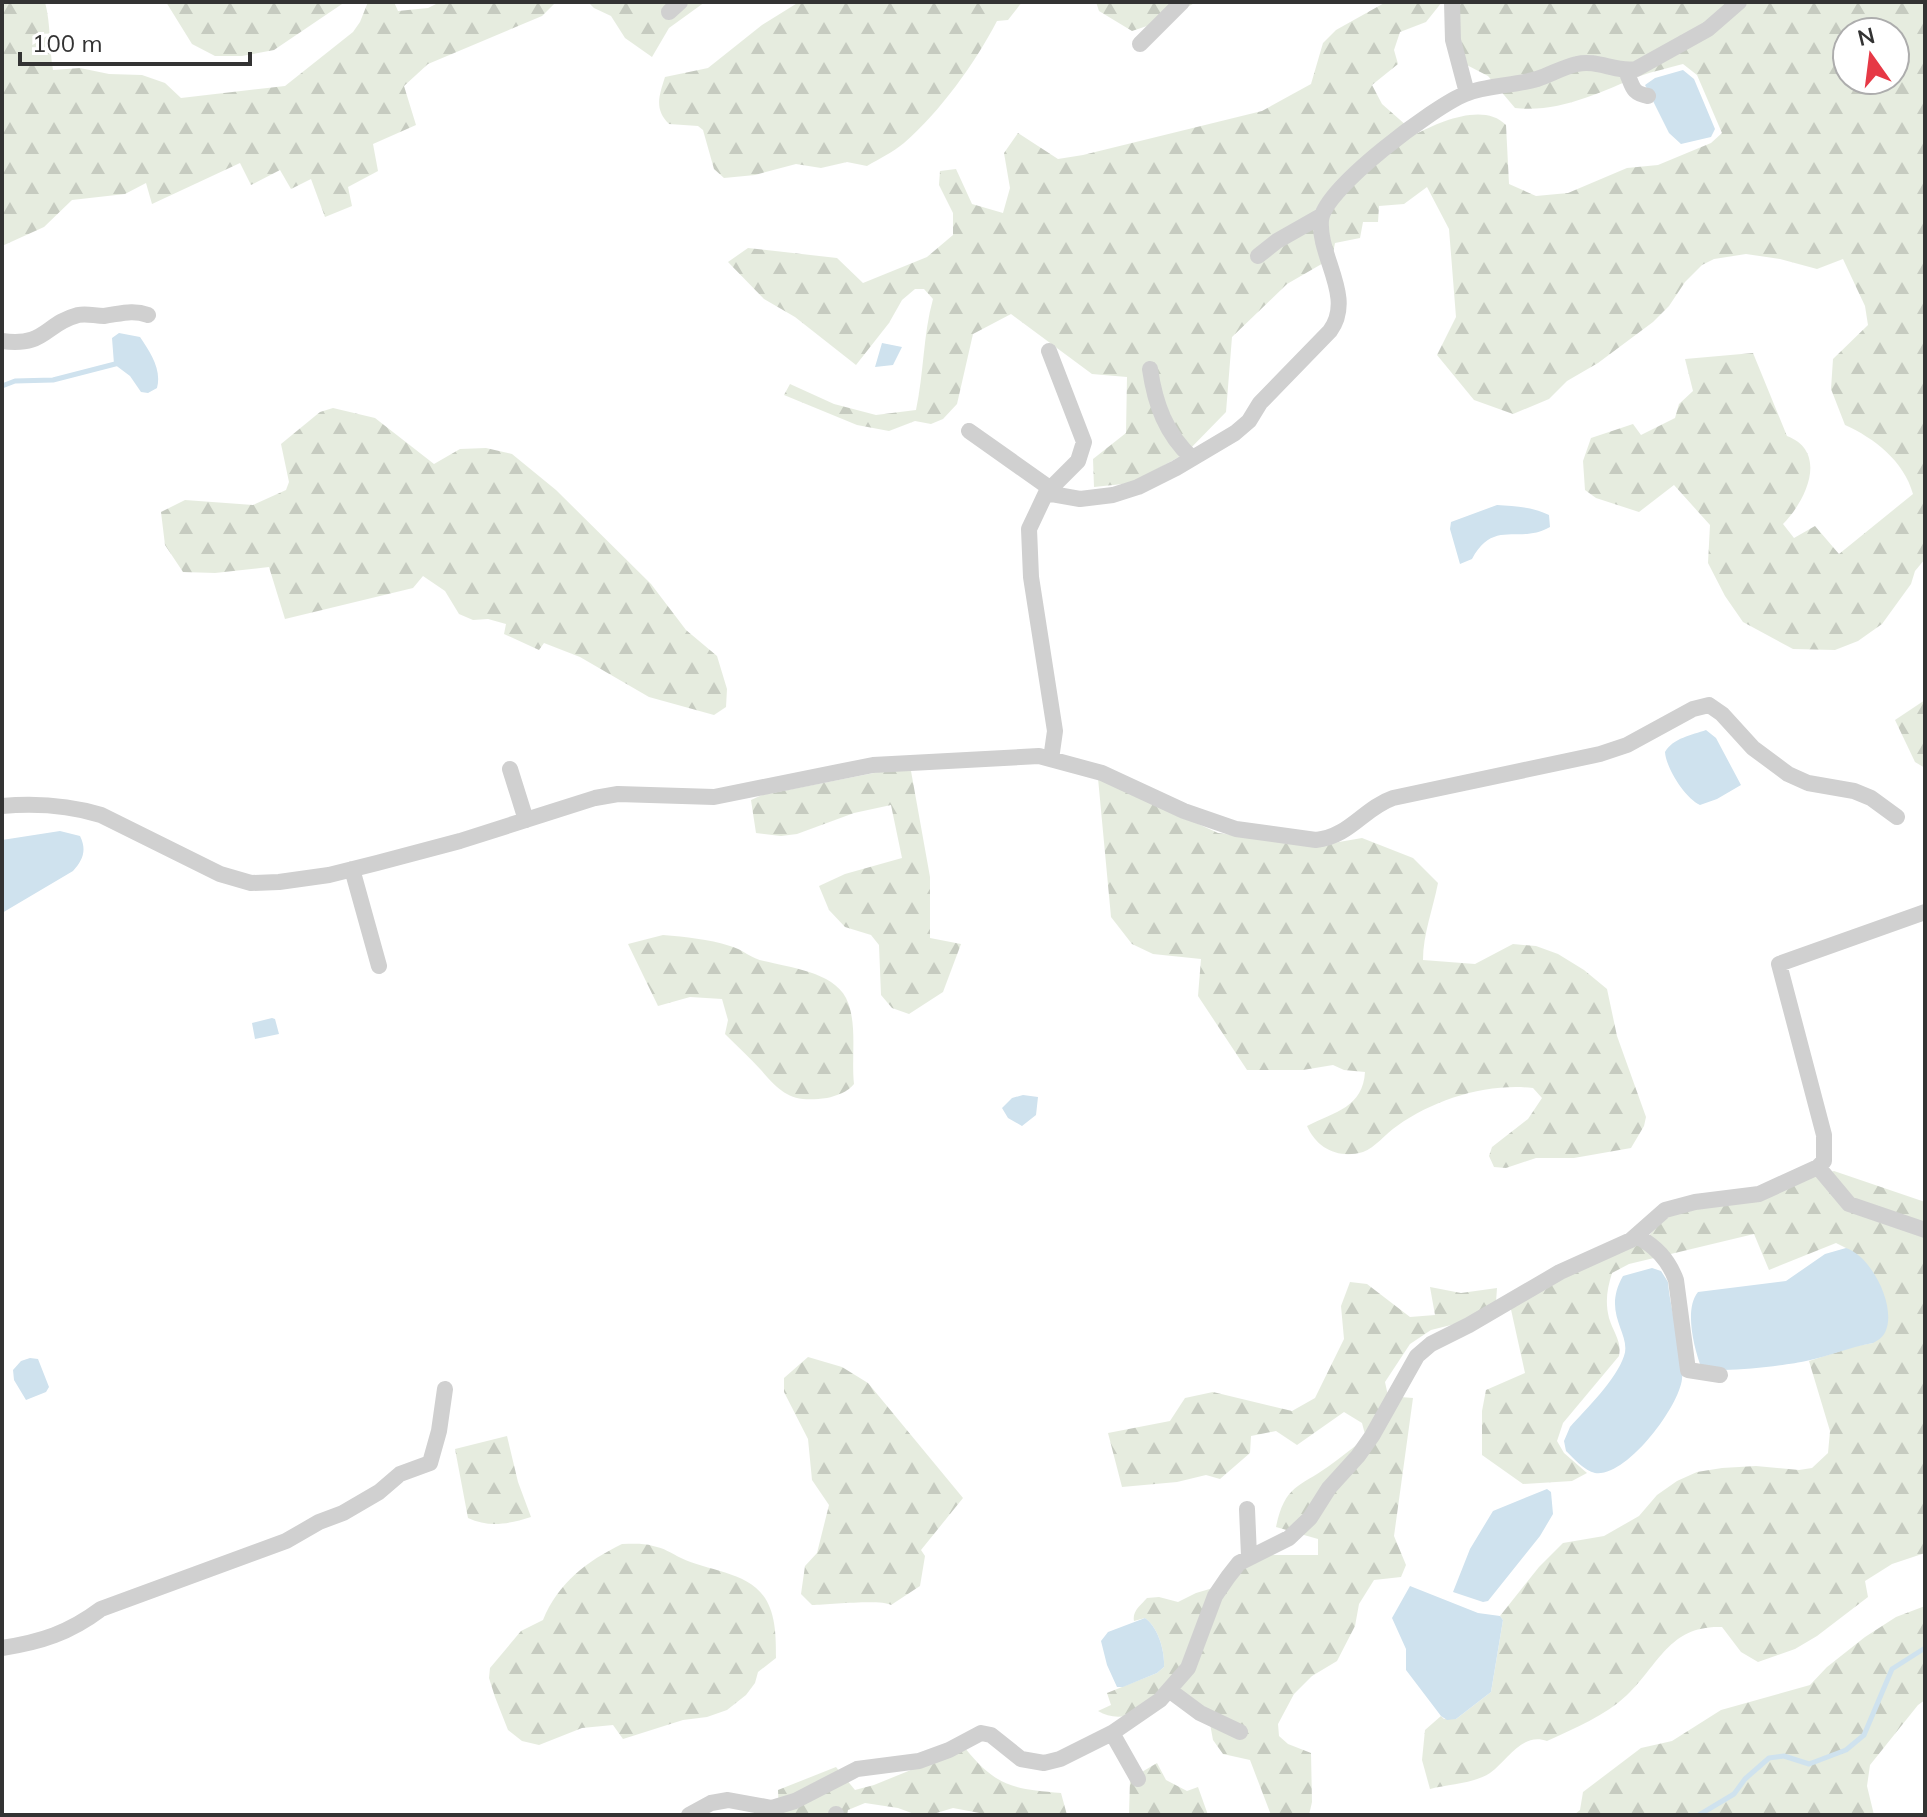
<svg xmlns="http://www.w3.org/2000/svg" width="1927" height="1817" viewBox="0 0 1927 1817" font-family="Mulish,sans-serif">
  <style>
    .forest { fill: url(#forest-firs); fill-rule: evenodd }
    .water { fill: #cfe2ee }
    .lines { fill: none; stroke-linecap: round; stroke-linejoin: round }
    .stream { stroke: #cfe2ee; stroke-width: 5 }
    .street { stroke: #d0d0d0; stroke-width: 16 }
  </style>
  <defs>
    <pattern id="forest-firs" width="22" height="20" patternUnits="userSpaceOnUse" patternTransform="scale(2)"><rect width="22" height="20" fill="#e6ecdf"/><path d="M5 1l3.5 6h-7zM16 11l3.5 6h-7z" fill="#c6cbc0"/></pattern>
  </defs>
  <rect width="100%" height="100%" fill="#fff"/>
  <path class="forest" d="M2,2H45C51,25 49,47 53,70L80,68L109,74L142,75L165,83L181,98L285,86L353,32L360,22L368,2H394L398,11L428,8L440,2H556L542,16L428,64L404,86L416,125L373,144L378,171L348,187L352,206L325,217L311,179L291,189L280,170L251,185L240,163L152,204L146,183L125,194L72,200L44,227L2,246Z
    M166,2H345L274,50L242,56H215L192,44Z
    M588,2H705L669,28L652,57L625,38L611,16L594,8Z
    M799,2H1022L1008,20L997,21C975,63 940,112 904,143C893,152 879,159 867,166L847,162L821,168L796,164L755,175L724,178L714,169L703,130L698,126L669,124C654,109 659,96 665,77L708,68L762,25Z
    M1096,2H1196L1168,19L1132,31L1099,11Z
    M1386,2H1442L1426,22L1400,32L1394,50L1398,64L1372,85L1382,104L1416,134C1439,122 1484,102 1506,125L1509,184L1536,196L1568,193L1627,168L1658,165L1711,143L1722,133L1697,75L1683,64C1669,68 1654,71 1640,76C1600,92 1560,113 1515,108L1488,76L1461,62L1454,2H1925V559L1915,571L1911,584L1882,624L1858,641L1835,650L1793,649L1743,622L1725,596L1708,563L1710,525L1674,485L1639,512L1596,498L1585,490L1583,461L1591,438L1633,424L1641,435L1675,418L1679,404L1693,391L1685,359L1753,353L1787,436C1829,452 1806,501 1783,524L1794,538L1815,526L1839,554L1913,494C1904,461 1874,438 1845,425L1831,389L1833,359L1868,325L1865,306L1843,259L1817,269L1780,259L1746,254L1714,259L1702,265L1685,282L1669,306L1653,322L1598,363L1567,381L1549,399L1513,414L1474,400L1437,355L1456,317L1449,229L1427,187L1404,204L1379,206L1378,222H1363L1360,238L1335,243L1332,258L1287,284L1232,337L1226,412L1186,453L1132,483L1094,487L1093,459L1126,433L1127,377L1092,374L1011,314L973,334L957,404L943,419L931,424L915,421L889,431L857,425L784,395L790,384L834,404L876,415L916,410C924,373 923,335 933,299L924,289H915L902,300L889,323L856,365L795,317L764,299L728,262L748,248L837,258L863,283L927,257L953,235V213L939,185L940,171L956,169L972,204L1003,213L1010,188L1004,153L1018,133L1058,159L1083,155L1262,111L1311,84L1323,43L1336,30ZM1847,32H1895V80H1847Z
    M333,408L375,418L434,464L460,449L486,448L512,454L556,490L651,584L686,630L717,656L727,689L726,707L714,715L649,697L580,657L544,643L539,650L504,634L506,624L488,619L473,620L459,614L445,591L423,576L413,588L285,619L269,567L215,573L183,572L165,545L161,512L185,500L253,505L286,490L289,482L281,444L320,412Z
    M1925,700V768L1915,762L1895,720Z
    M884,771H911L930,877V938L961,944L943,992L909,1014L892,1008L881,995L879,945L871,935L845,927L829,910L819,886L845,874L902,858L891,805L854,813L797,834L781,836L756,833L751,800L762,795Z
    M1098,778L1218,833L1316,846L1362,838L1413,858L1438,883C1433,909 1423,934 1423,960L1475,964L1513,944L1536,946L1558,954L1584,970L1607,989L1617,1036L1646,1117L1644,1126L1631,1148L1574,1158H1536L1506,1168L1494,1167L1489,1156L1492,1147L1528,1119L1542,1098L1533,1088C1487,1083 1435,1099 1397,1126C1386,1133 1375,1148 1363,1152C1339,1159 1317,1149 1307,1126C1335,1112 1363,1107 1365,1072L1344,1070L1333,1065L1303,1070H1247L1198,996L1201,959L1153,954L1132,944L1111,917Z
    M663,935C686,937 708,939 730,946C742,949 752,959 764,961C788,967 833,972 846,998C858,1022 851,1057 854,1084C848,1092 836,1096 827,1098C792,1103 782,1094 761,1070C750,1058 737,1046 725,1034L728,1020L722,999L690,997L658,1006L628,944Z
    M1834,1171L1925,1202V1553L1892,1564L1865,1581L1868,1597L1817,1636L1795,1649L1758,1662L1741,1652L1722,1627C1670,1625 1660,1663 1627,1695C1605,1716 1575,1728 1547,1741C1522,1732 1508,1760 1490,1773C1473,1784 1449,1784 1430,1789L1422,1760L1425,1730L1441,1716L1444,1719H1456L1491,1692L1503,1620L1500,1616L1539,1567L1563,1543L1604,1536L1639,1516L1657,1495L1677,1481L1697,1472L1722,1468L1756,1466L1799,1470L1812,1468L1828,1453L1830,1431L1809,1361L1856,1346L1873,1343L1846,1248L1836,1243L1769,1270L1754,1234L1629,1264L1612,1273C1607,1289 1605,1302 1609,1318C1613,1332 1622,1341 1619,1356L1563,1423L1557,1441L1564,1453L1587,1473L1572,1481L1523,1484L1482,1455V1411L1486,1390L1525,1373L1510,1305L1598,1256L1640,1245L1668,1215Z
    M1350,1282L1367,1284L1410,1317L1435,1315L1430,1287L1461,1293L1497,1288L1496,1302L1455,1324L1431,1330L1410,1344L1385,1382L1388,1396L1413,1398L1394,1536L1406,1565L1401,1577L1374,1580L1359,1604L1355,1626L1337,1661L1312,1676L1294,1694L1278,1724L1279,1736L1288,1744L1311,1753L1312,1802L1309,1815H1271L1250,1760L1223,1754L1213,1740L1208,1713L1180,1694C1156,1705 1123,1727 1098,1711L1111,1705L1107,1693L1157,1673L1164,1667C1165,1651 1158,1627 1145,1618L1134,1621C1132,1611 1141,1605 1147,1598L1159,1597L1178,1602L1196,1593L1230,1583L1242,1565L1263,1555H1318V1539L1276,1527C1285,1485 1298,1488 1329,1466C1342,1457 1353,1447 1366,1438L1362,1423L1344,1412L1297,1445L1276,1431L1251,1436L1250,1453L1220,1479L1206,1475L1177,1482L1122,1487L1108,1433L1170,1421L1185,1398L1213,1392L1292,1411L1315,1398L1344,1339L1341,1306Z
    M808,1357L842,1367L868,1383L963,1498L921,1550L925,1556L920,1586L891,1605C880,1599 829,1605 812,1605L801,1594L805,1566L817,1553L829,1505L812,1480L808,1439L784,1392V1378Z
    M507,1436L518,1482L531,1517C509,1524 489,1528 468,1518L455,1449Z
    M622,1544C633,1544 643,1543 653,1546C664,1548 671,1553 681,1558C707,1571 747,1571 765,1598C776,1615 776,1638 776,1658L758,1672L755,1683L746,1695L727,1710L707,1717L683,1720L623,1739L613,1725L582,1728L539,1745L522,1741L508,1730L495,1697L489,1678L490,1668L521,1631L543,1620C558,1583 587,1561 622,1544Z
    M1925,1606V1700L1918,1705L1870,1765L1867,1786L1874,1815H1574L1580,1810L1583,1792L1641,1748L1672,1741L1721,1710L1810,1685L1827,1667L1865,1637L1896,1617Z
    M965,1748C996,1787 1014,1789 1061,1793L1067,1815H990L953,1808L930,1815H917L898,1808L865,1803L848,1810L847,1815H779L778,1790L836,1767L855,1790L874,1785Z
    M1157,1763L1166,1780L1187,1791L1198,1787L1208,1815H1129L1130,1779Z"/>
  <path class="water" d="M1683,70L1694,79L1715,129L1711,137L1681,144L1669,133L1645,85L1655,78Z
    M119,333L140,337C150,352 162,369 157,388L148,393L141,392L130,376L114,364L112,338Z
    M882,343L902,347L893,365L875,367Z
    M1497,505C1515,506 1533,507 1549,515L1550,527C1519,545 1494,518 1472,559L1460,564L1450,529L1451,522Z
    M1706,730L1716,738L1741,785L1717,799L1700,805C1685,798 1666,768 1665,752C1673,738 1692,735 1706,730Z
    M60,831L80,836C87,850 83,860 73,871L2,913V840Z
    M272,1018L275,1019L279,1034L255,1039L252,1023Z
    M1023,1095L1038,1097L1036,1115L1022,1126L1008,1118L1002,1108L1012,1098Z
    M1846,1248C1871,1256 1896,1305 1886,1330C1884,1336 1879,1340 1873,1343C1850,1347 1829,1356 1806,1361C1788,1365 1716,1375 1701,1367C1694,1348 1684,1309 1698,1292L1786,1281L1825,1254Z
    M1652,1268L1661,1271L1668,1282C1670,1311 1685,1354 1682,1379C1679,1407 1626,1478 1595,1473C1585,1471 1573,1458 1566,1451L1564,1441L1570,1427C1587,1408 1616,1380 1624,1356C1632,1334 1601,1314 1623,1276Z
    M30,1358L38,1359L49,1387L46,1392L26,1400L14,1380L13,1370L21,1361Z
    M1547,1489L1551,1492L1553,1514L1540,1536L1488,1601L1483,1602L1453,1592L1470,1549L1493,1511Z
    M1410,1586L1478,1613L1500,1616L1503,1620L1491,1692L1456,1719L1447,1720L1441,1716L1406,1670V1649L1392,1618Z
    M1145,1618C1158,1627 1165,1651 1164,1667L1157,1673L1123,1687H1117L1107,1665L1101,1641L1108,1632Z"/>
  <g class="lines">
    <path class="stream" d="M2,386L15,381L53,380L119,363
      M1699,1815L1734,1794L1745,1779L1769,1758L1784,1756L1809,1764L1846,1750L1864,1735L1892,1669L1925,1648"/>
    <path class="street" d="M1452,2L1453,40L1467,93
      M669,12L680,2
      M1140,44L1182,2
      M1626,71C1633,86 1631,93 1648,96
      M1258,256L1277,241L1321,216
      M2,341C46,347 44,324 78,315C87,313 95,316 104,316C120,314 132,309 148,315
      M1049,351L1084,442L1078,461L1046,493L1029,529L1031,577L1055,731L1051,759
      M1150,369C1155,404 1166,434 1192,458
      M969,431L1051,489
      M1046,493L1080,499L1113,495L1138,487L1176,468L1235,433L1249,421L1260,403L1330,331C1355,297 1318,257 1321,220C1324,188 1435,106 1465,94C1487,85 1514,86 1537,79C1550,75 1563,67 1577,64C1597,59 1617,73 1636,69L1708,29L1739,2
      M510,769L526,820
      M2,806C36,803 68,805 101,815L220,874L251,883L279,882L329,875L377,863L460,841L595,798L618,794L714,797L873,765L1039,756L1102,773L1184,811L1236,829L1316,840C1349,837 1364,808 1393,798L1600,754L1627,745L1693,709L1709,705L1722,714L1753,748L1788,774L1808,783L1854,791L1871,798L1897,817
      M352,869L379,966
      M1818,1167L1824,1161V1135L1779,964L1925,912
      M1637,1236C1656,1247 1668,1259 1676,1280L1688,1370L1720,1375
      M1247,1509L1249,1556
      M2,1648C41,1642 69,1633 101,1609L286,1541L319,1522L343,1513L379,1492L400,1474L430,1463L439,1431L445,1389
      M1169,1690L1200,1713L1240,1732
      M1112,1733L1138,1779
      M836,1814V1815
      M689,1815L711,1803L728,1800L772,1808L795,1801L857,1769L919,1761L949,1750L981,1733L991,1735L1021,1759L1044,1763L1060,1759L1112,1733L1160,1700L1188,1668L1215,1596L1228,1577L1239,1563L1289,1538L1310,1518L1329,1488L1358,1456L1372,1436L1417,1356L1431,1344L1469,1325L1560,1272L1631,1240L1665,1210L1695,1202L1759,1194L1818,1167L1849,1204L1925,1230"/>
  </g>
  <rect width="1927" height="1817" fill="none" stroke="#333333" stroke-width="8"/>
  <g transform="translate(1871 56) rotate(346)"><circle r="38" fill="#ffffff" stroke="#adadad" stroke-width="2"/>
  <path d="M0-6L14 30L0 20L-14 30Z" fill="#e63946"/>
  <text y="-12" font-size="22" font-weight="bold" text-anchor="middle" fill="#333333">N</text>
  </g>
  <path d="M20 52v12h230v-12" fill="none" stroke="#333333" stroke-width="4"/>
  <text x="32" y="52" font-size="24" fill="#333333" stroke="#ffffff" stroke-width="6" paint-order="stroke">100 m</text>
</svg>
